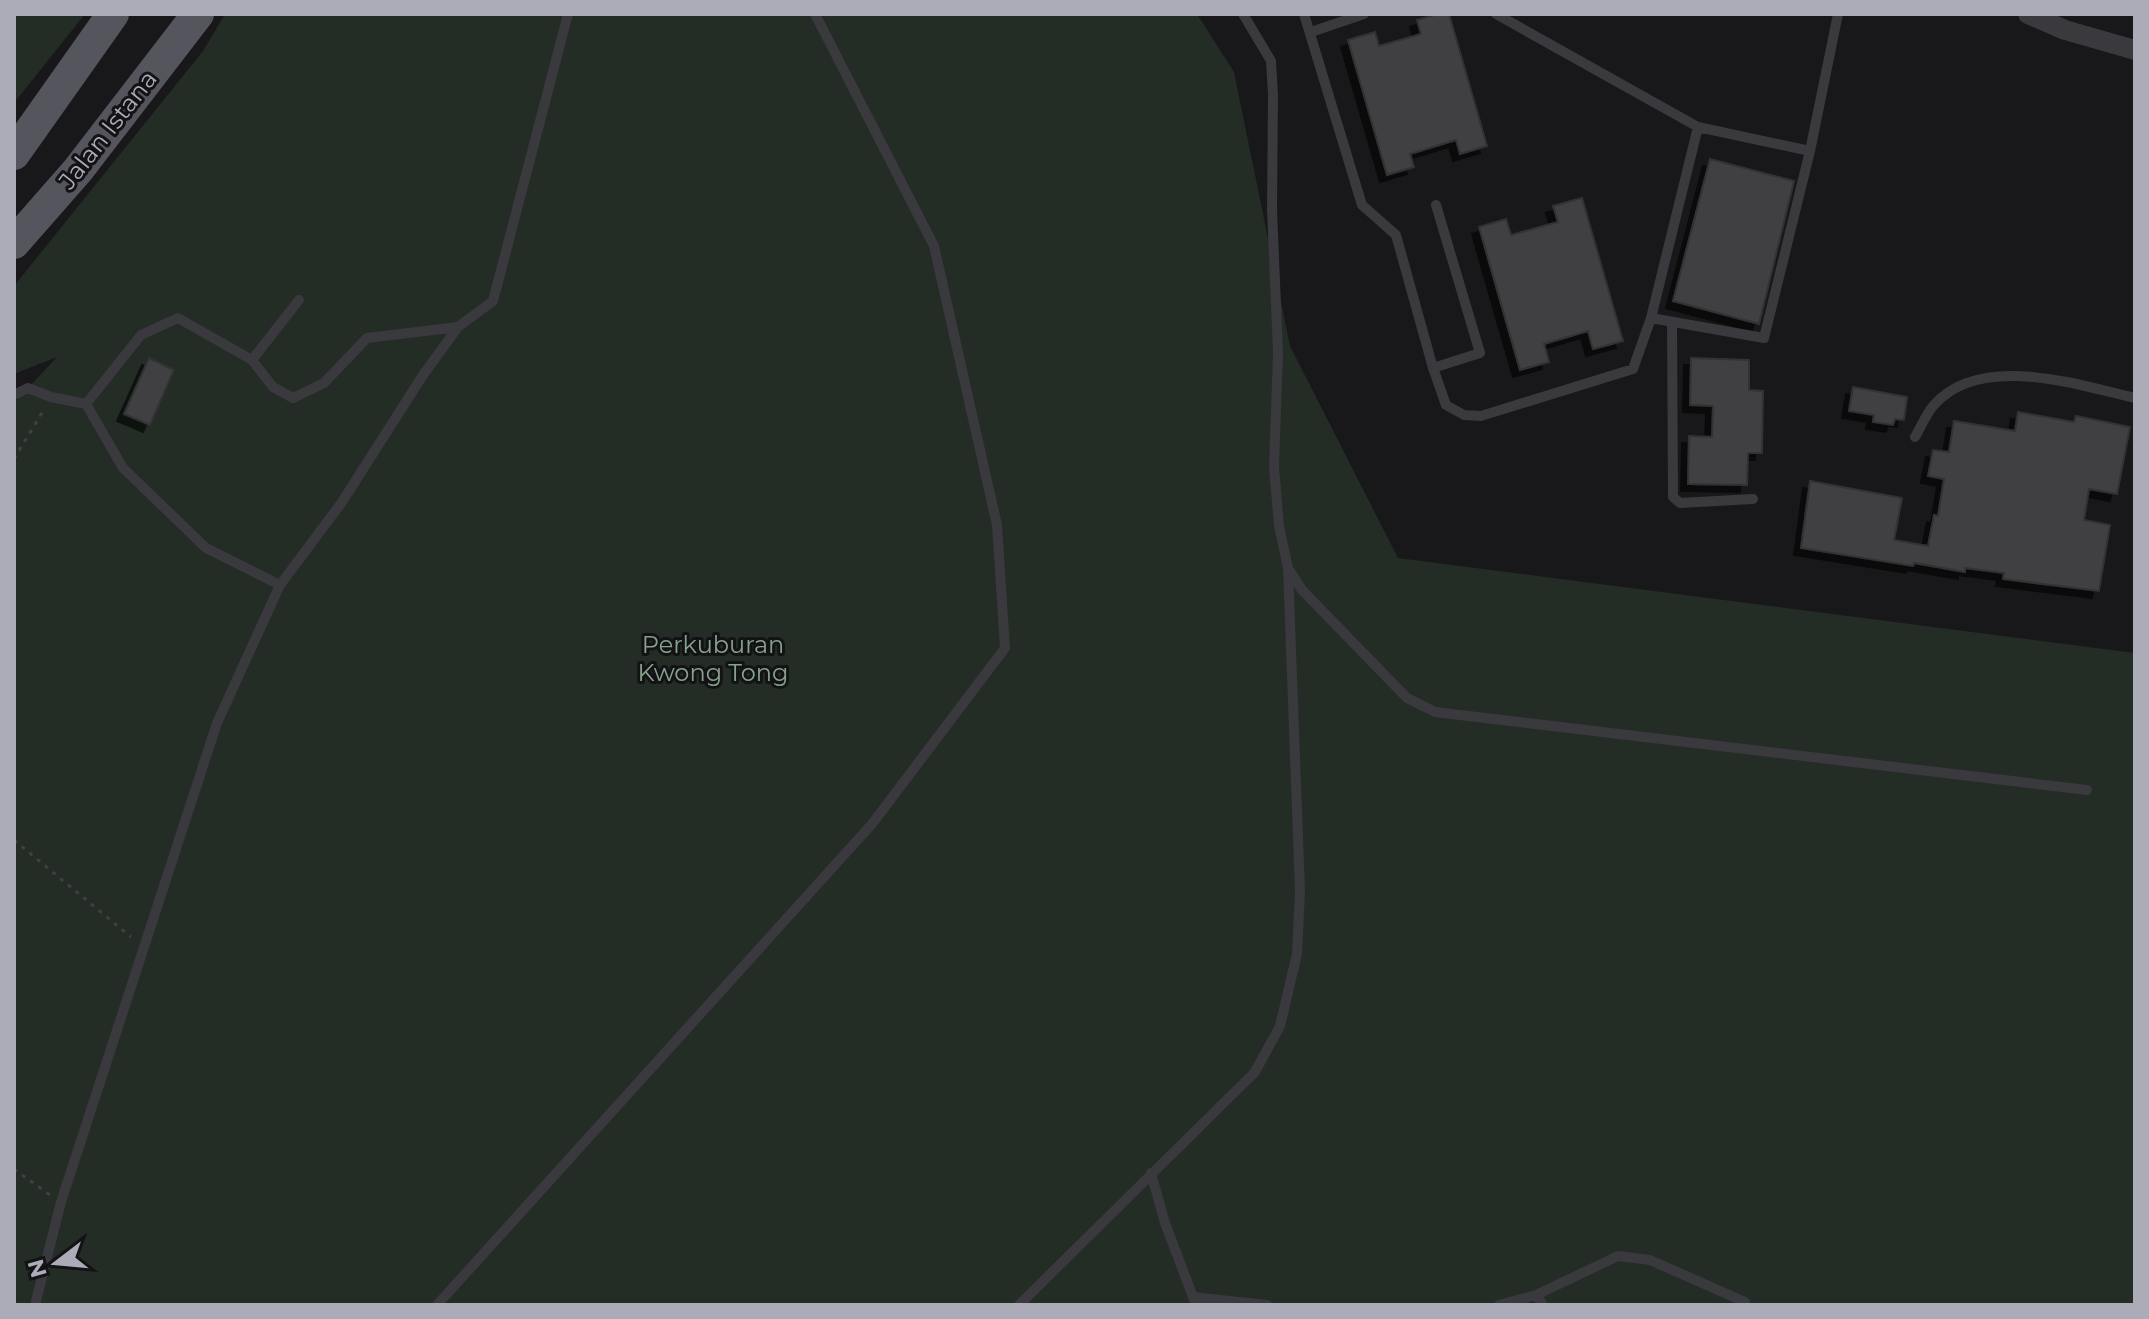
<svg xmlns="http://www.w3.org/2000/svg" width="2149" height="1319" viewBox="0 0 2149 1319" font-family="Montserrat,sans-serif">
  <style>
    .green { fill: #242c26 }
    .building { fill: #3f4043; stroke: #333235; stroke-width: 2; filter: url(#shadow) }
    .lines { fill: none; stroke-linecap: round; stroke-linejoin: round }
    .path { stroke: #3f3f45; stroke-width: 3; stroke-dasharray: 4 6; stroke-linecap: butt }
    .service { stroke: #39393e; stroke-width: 10 }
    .minor { stroke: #39393e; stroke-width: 20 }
    .primary { stroke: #55555d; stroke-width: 32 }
    .labels { text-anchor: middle; stroke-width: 6; stroke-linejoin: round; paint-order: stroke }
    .street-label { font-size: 24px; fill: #abacb8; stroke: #131315 }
    .park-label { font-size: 24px; fill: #84a28c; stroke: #131315 }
  </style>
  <defs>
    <filter id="shadow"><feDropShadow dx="-7" dy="7" stdDeviation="0" flood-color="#0009"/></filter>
  </defs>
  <rect width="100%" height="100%" fill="#18181a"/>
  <path class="green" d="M14,14H85L14,103Z
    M225,14H1197L1234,72L1290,346L1398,558L2135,653V1305H14V403L57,357L14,374V286L203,51Z"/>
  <path class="building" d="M1438,14H1449L1487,146L1460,154L1456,140L1410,154L1414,167L1387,175L1348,40L1375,32L1379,46L1421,34L1417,20Z
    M1710,159L1794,181L1759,324L1673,301Z
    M1582,198L1623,341L1593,349L1588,331L1544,344L1549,362L1520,370L1479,227L1506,219L1511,235L1558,222L1553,206Z
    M149,358L174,370L150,425L124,414Z
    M1691,358L1749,360V390L1763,391L1762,453H1748L1747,485L1688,484L1689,436L1712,437L1713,406L1690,405Z
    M1853,387L1907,397L1904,420L1895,419L1893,425L1873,422L1874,415L1849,411Z
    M2018,412L2074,422L2076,416L2130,427L2117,494L2089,489L2084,520L2110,525L2099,591L2003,579L2004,573L1965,568V572L1914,563L1913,566L1801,548L1810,481L1902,498L1894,540L1928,546L1934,515L1938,516L1944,479L1928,476L1933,450L1949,452L1954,421L2015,431Z"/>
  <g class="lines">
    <path class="path" d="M14,459L43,411
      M14,840L131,937
      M14,1169L50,1195"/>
    <path class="service" d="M1304,14L1362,205L1396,235L1433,368L1446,405L1464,415L1481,416L1633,369L1651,318L1698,127
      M1496,14L1698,127L1810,151
      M1311,32L1364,14
      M1651,318L1764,338L1810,151L1838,14
      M1672,322L1673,497L1680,503L1753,499
      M252,360L273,387L293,398L324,383L367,338L458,327
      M1433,368L1480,353L1436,205
      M14,395L28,388L51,397L86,404L141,335L178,318L252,360L299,300
      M86,404L123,468L206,548L280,585
      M1915,437C1921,427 1926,414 1934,405C1980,352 2078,385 2135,398
      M1290,571L1302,590L1407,698L1435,712L2087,790
      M1151,1173L1165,1223L1196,1305
      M1536,1295L1618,1256L1650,1260L1745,1302
      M1193,1297L1267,1305
      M35,1305L61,1202L217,723L280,585L342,502L423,375L458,327L493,301L568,14
      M437,1305L872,824L1005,648L997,525L934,246L815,14
      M1019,1305L1255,1072L1280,1026L1297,954L1300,891L1288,568L1279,526L1274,467L1278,353L1272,209L1273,95L1271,61L1243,14
      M1499,1305L1536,1295L1543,1305"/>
    <path class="minor" d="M2028,14L2065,30L2135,50"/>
    <path class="primary" d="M14,154L113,14
      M14,243L78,170L198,14"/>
  </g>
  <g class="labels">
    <g class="street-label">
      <text transform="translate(108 130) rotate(-52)" y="8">Jalan Istana</text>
    </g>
    <g class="park-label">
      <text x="713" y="653">Perkuburan<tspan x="713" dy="28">Kwong Tong</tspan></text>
    </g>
  </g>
  <rect width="2149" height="1319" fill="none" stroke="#abacb8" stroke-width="32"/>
  <g transform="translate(56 1263) rotate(254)" stroke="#131315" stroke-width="6" paint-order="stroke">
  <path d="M0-6L14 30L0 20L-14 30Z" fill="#abacb8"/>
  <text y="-12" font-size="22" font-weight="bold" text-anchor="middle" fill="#abacb8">N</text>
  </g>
</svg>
